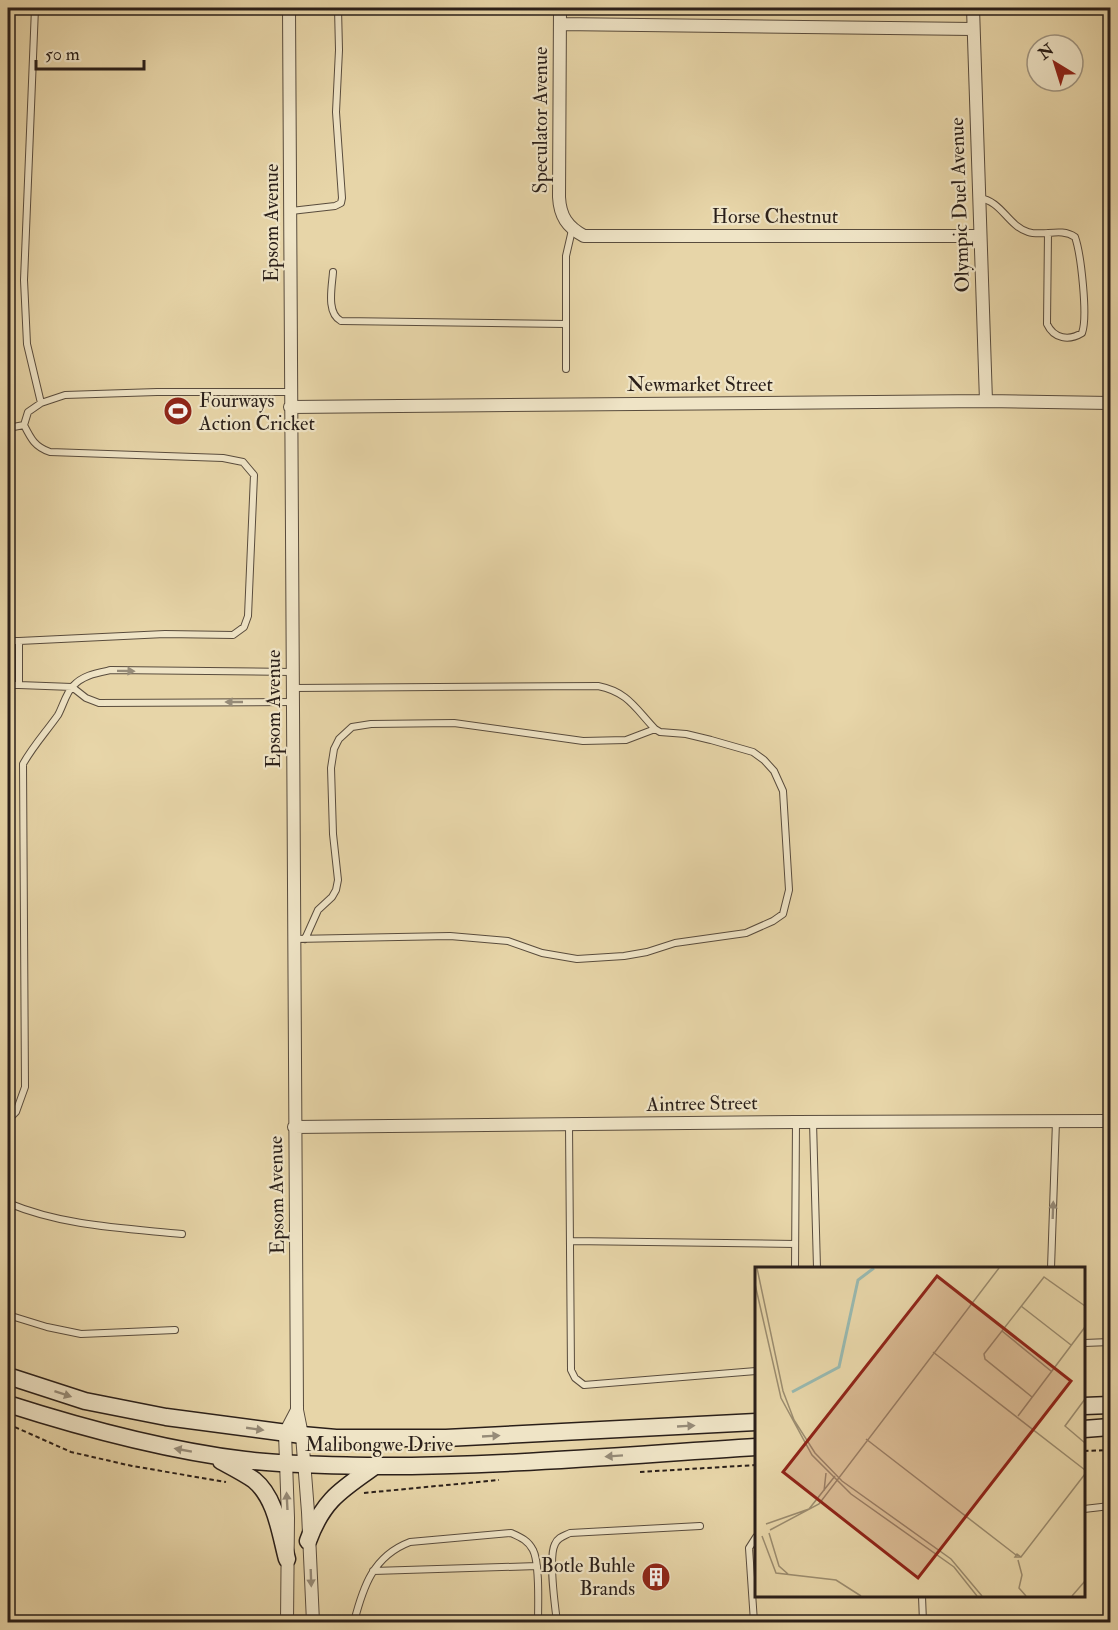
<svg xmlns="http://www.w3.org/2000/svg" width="1118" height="1630" viewBox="0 0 1118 1630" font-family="'IM FELL Double Pica',serif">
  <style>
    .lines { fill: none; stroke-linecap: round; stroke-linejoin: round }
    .lane-casing { stroke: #594c3d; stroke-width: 8 }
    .street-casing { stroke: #594c3d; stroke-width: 14 }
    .secondary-casing { stroke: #2a1f19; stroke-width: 19 }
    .path { stroke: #2a1f19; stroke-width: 2; stroke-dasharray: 4.5 3; stroke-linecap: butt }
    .lane { stroke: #efe4c6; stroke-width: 6 }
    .street { stroke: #efe4c6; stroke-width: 12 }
    .secondary { stroke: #efe4c6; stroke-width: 16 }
    .oneway { fill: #968b78 }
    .labels { text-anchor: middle; stroke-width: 4.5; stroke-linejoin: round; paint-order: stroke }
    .street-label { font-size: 20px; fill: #2a1f19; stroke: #efe4c6 }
    .poi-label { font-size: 20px; fill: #2a1f19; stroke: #efe4c6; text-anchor: start }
    .inset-river { fill: none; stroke: #98b8af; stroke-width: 3 }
    .inset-road { fill: none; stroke: #9b8c6f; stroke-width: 1.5 }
    .view { fill: #8f2418; fill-opacity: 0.15; stroke: #8f2418; stroke-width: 3 }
    .inset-edge { fill: none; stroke: #2a1f19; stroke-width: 3 }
  </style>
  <rect width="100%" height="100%" fill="#e7d5a8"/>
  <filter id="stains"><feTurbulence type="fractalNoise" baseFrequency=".00333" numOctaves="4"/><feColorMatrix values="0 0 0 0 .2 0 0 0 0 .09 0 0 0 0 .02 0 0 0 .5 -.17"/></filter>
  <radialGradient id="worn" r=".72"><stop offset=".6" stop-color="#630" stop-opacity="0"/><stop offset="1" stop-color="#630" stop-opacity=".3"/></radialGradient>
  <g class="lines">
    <g class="lane-casing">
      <path id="lane" d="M35,8L24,280L27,344L41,403
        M979,198C1002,201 1007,225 1028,232C1043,237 1061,227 1075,237C1081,254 1088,317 1082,333C1069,341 1054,339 1047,324L1048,233
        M291,211L335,206L341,203L342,198L336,112L339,50L338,8
        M333,272C332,287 326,313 341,321L566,324V256L572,230
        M566,369V324
        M8,428L24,425L28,412L41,403L65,395L157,392H290
        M8,641H19V685L72,687L86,698L99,703L292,702
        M19,641L165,634L233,635L244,627L248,616L254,475L243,462L223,458L50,452C35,447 31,439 24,425
        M8,685H19
        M293,688L598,686C628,692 635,708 655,729L660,732L686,734L711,740L753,752L764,760L774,771L783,791L789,890L783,914L773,921L746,933L675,943L647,952L624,956L577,959L542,953L508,941L450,936L294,939
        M305,939L318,910L332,897L336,890L338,880L333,834L331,768L334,749L339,739L352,727L371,724L454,723L583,741L626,740L655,729
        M8,1120L16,1112L25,1087L23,764C33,746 46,732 58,715C63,706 66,693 73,686C83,675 97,673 111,670L292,672
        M813,1122L817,1268
        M569,1125L571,1370L575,1378L584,1385L756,1371
        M8,1203C63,1226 122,1228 182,1234
        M570,1241L795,1244
        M795,1268L796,1122
        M1051,1268L1056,1121
        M8,1315L47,1327L81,1334L175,1330
        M1084,1343L1110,1342
        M1084,1509L1110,1506
        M373,1571L537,1566
        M922,1596L923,1622
        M354,1622C363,1587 373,1556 410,1542L511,1533C520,1537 528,1540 533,1550C540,1563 538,1606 538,1622
        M557,1622C555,1606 548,1557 555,1544C558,1537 564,1536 570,1533L700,1526
        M754,1622L749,1548L756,1537"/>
    </g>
    <g class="street-casing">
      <path id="street" d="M289,8L297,1410L302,1435L308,1512L313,1622
        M560,8L559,197C560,216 567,227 584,236H980
        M973,8L986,401
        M560,24L973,29
        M290,407L986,401L1110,403
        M294,1127L796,1122L1110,1121
        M287,1622L288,1518L285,1433L297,1410"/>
    </g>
    <g class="secondary-casing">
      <path id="secondary" d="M8,1376L85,1401L166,1417L302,1435L336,1438H446L756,1422
        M8,1404C86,1429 164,1450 245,1460C286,1465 327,1465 367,1466C497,1467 627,1455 756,1447
        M1084,1406L1110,1405
        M1084,1429L1110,1427
        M221,1461C232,1467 244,1473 254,1480C276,1498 280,1533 287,1559
        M308,1541C323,1500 341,1490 375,1466"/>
    </g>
    <path class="path" d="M8,1424L71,1452L132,1466L226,1482
      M1084,1451L1110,1450
      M640,1472L756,1465
      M364,1493L499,1480"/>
    <use href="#lane" class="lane"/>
    <use href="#street" class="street"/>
    <use href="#secondary" class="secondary"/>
  </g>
  <defs><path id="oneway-solid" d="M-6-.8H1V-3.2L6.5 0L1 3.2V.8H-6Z" transform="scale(1.5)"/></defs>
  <g class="oneway">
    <use href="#oneway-solid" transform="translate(126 671) rotate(1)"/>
    <use href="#oneway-solid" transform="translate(234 702) rotate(180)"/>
    <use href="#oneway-solid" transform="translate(1053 1210) rotate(-88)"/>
    <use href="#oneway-solid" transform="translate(63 1394) rotate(18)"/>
    <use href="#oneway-solid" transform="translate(686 1426) rotate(-3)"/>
    <use href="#oneway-solid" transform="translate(255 1429) rotate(8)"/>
    <use href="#oneway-solid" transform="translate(491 1436) rotate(-3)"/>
    <use href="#oneway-solid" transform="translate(183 1450) rotate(-170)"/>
    <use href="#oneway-solid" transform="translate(614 1456) rotate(176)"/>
    <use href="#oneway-solid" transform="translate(287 1501) rotate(-93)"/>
    <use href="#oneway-solid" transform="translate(311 1578) rotate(88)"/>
  </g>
  <defs>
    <g id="stadium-disc" transform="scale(1.5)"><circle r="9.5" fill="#8f2418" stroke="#efe4c6"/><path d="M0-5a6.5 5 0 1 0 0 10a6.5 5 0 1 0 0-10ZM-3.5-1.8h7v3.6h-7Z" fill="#fff"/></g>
    <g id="building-disc" transform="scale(1.5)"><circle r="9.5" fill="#8f2418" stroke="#efe4c6"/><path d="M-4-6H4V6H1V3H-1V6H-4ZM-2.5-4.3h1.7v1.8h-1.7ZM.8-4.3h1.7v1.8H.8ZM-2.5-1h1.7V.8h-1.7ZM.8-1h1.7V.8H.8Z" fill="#fff"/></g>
  </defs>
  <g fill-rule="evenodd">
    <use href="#stadium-disc" x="178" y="411"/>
    <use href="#building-disc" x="656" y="1577"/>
  </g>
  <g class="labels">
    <g class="street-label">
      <text transform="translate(540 120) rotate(-90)" y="7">Speculator Avenue</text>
      <text transform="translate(959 205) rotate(-92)" y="7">Olympic Duel Avenue</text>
      <text x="775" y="223">Horse Chestnut</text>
      <text transform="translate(271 223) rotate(-90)" y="7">Epsom Avenue</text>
      <text x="700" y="391">Newmarket Street</text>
      <text transform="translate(273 709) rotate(-90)" y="7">Epsom Avenue</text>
      <text transform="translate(702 1103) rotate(-1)" y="7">Aintree Street</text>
      <text transform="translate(276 1195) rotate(-91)" y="7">Epsom Avenue</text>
      <text x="379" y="1451">Malibongwe Drive</text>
    </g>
    <g class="poi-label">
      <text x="199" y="407">Fourways<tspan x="199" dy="23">Action Cricket</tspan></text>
      <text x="635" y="1572" text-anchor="end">Botle Buhle<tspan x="635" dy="23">Brands</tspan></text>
    </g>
  </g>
  <g transform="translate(755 1267)">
    <rect width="330" height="330" fill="#e7d5a8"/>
    <path class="inset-river" d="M37,125L84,100L103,13L119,1"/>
    <path class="inset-road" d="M2,1L28,124L39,153L60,186L87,214L196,292L227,329M0,17L26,131L57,188L96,227L199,300L222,329M266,39L316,78M247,64L296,104M178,85L330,203M277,130L230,92L229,87L289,10L330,39M330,132L310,159L330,176M263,149L330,60M111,172L261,288M69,224L71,206M11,257L54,242L80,209M15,263L64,237L244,1M14,266L24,299L33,307M7,269L21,306L81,313L106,329M266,290H260L262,287L266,290L330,207M263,293L267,308L264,321L271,329M317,329L330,314"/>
    <path class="view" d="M182,9L316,114L163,311L28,205Z"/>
    <rect width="330" height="330" class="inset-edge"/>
  </g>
  <rect width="1118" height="1630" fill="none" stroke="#e7d5a8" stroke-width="30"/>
  <rect x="9" y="9" width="1100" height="1612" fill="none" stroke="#2a1f19" stroke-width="3"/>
  <rect x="15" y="15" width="1088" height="1600" fill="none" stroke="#2a1f19" stroke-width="1.5"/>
  <g transform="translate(1055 63) rotate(322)"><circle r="28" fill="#efe4c6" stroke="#a09581" stroke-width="1.5"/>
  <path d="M0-4.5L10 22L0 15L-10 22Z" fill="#8f2418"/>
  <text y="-9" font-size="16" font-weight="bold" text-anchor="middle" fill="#2a1f19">N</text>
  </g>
  <path d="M36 60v9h108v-9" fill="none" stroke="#2a1f19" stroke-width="3"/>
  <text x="45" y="60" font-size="18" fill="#2a1f19" stroke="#efe4c6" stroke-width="4.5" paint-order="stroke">50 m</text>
  <rect width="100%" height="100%" filter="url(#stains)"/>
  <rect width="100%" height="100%" fill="url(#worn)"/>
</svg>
